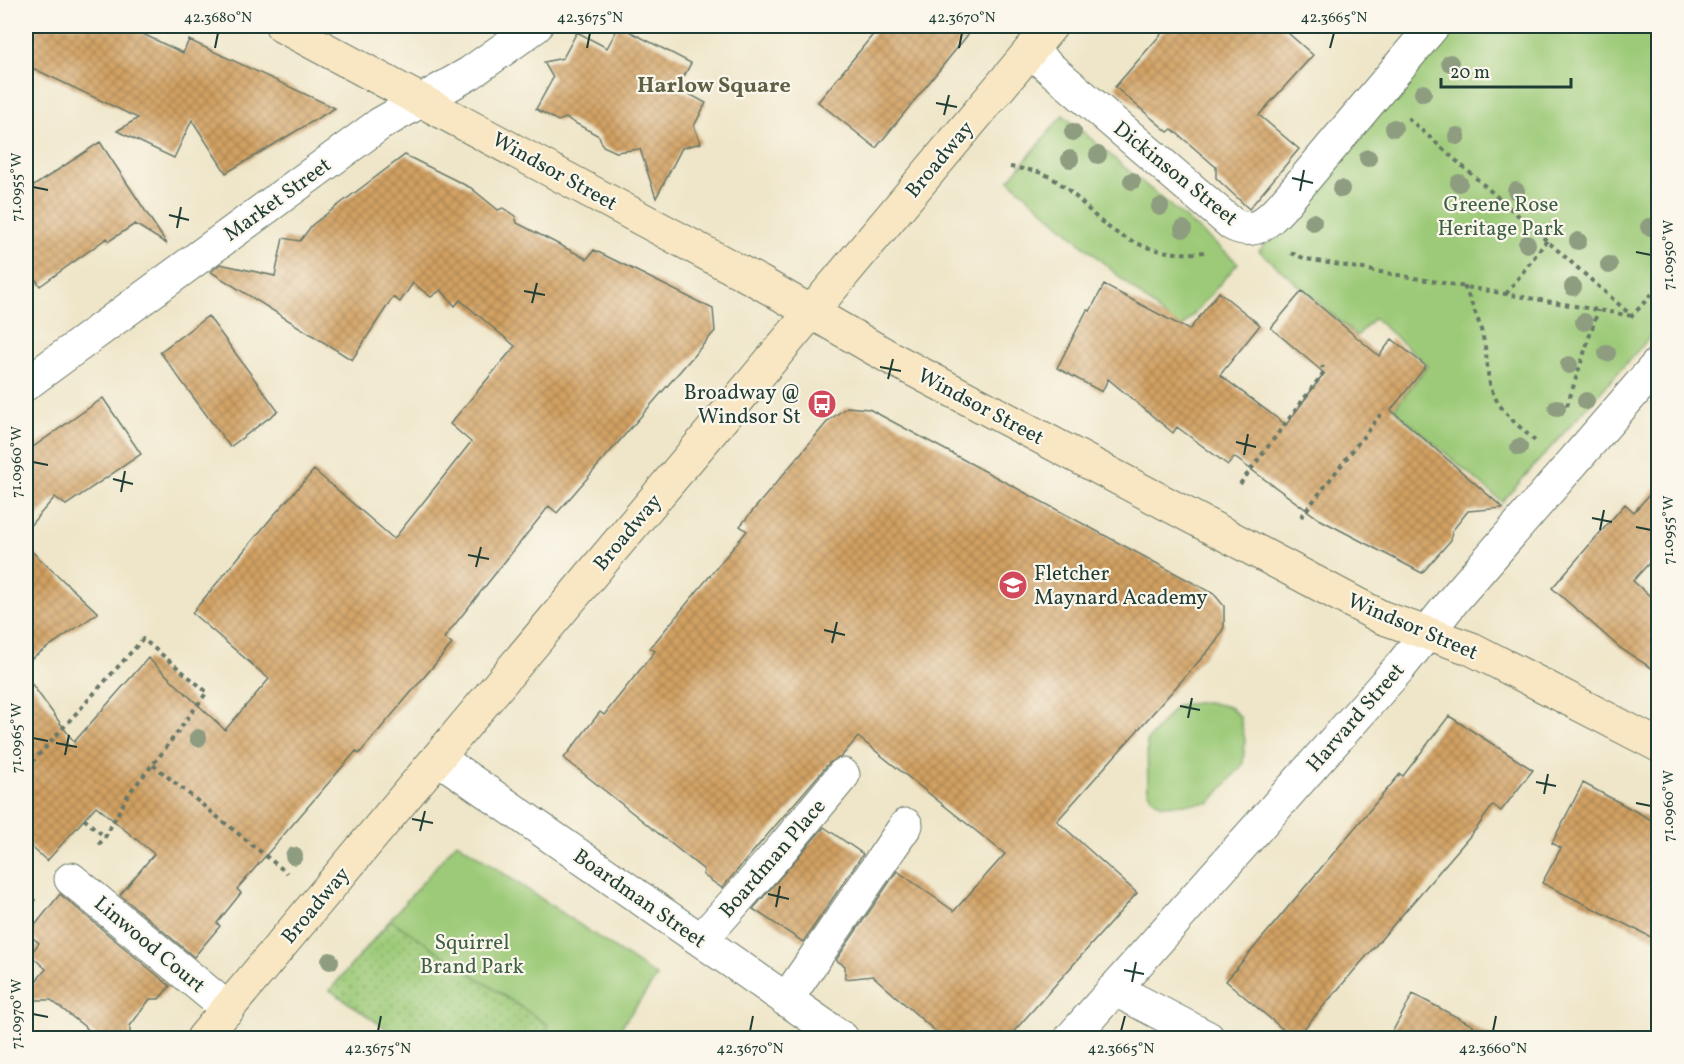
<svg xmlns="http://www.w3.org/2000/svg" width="1684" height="1064" viewBox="0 0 1684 1064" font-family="Vollkorn,serif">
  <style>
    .park { fill: #9dca78; stroke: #5e8456; stroke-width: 1.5 }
    .garden { fill: url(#garden-dots); stroke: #5e8456; stroke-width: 1.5 }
    .building { fill: url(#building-cross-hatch) }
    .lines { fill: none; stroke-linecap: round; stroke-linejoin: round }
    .street-casing { stroke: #687868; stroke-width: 35 }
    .secondary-casing { stroke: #687868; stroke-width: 35 }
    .path { stroke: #687868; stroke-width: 4; stroke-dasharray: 4.5 4.5; stroke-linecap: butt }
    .street { stroke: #fff; stroke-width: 33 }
    .secondary { stroke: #f9e7c3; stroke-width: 33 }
    .tree { fill: #8e9c80 }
    .ticks { fill: none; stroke: #1f3d34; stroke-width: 2 }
    .labels { text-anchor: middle; stroke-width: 4.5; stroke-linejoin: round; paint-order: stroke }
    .street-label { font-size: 21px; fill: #1f3d34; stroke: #fbf7ec }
    .park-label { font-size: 21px; fill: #3e6045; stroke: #fbf7ec }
    .poi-label { font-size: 21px; fill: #1f3d34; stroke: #fbf7ec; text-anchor: end }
    .neighbourhood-label { font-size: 22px; font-weight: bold; fill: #5e6044; stroke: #fbf7ec }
    .neatline { fill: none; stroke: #1f3d34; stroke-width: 2 }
    .ticks-label { font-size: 15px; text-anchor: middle; fill: #1f3d34 }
  </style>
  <defs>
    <pattern id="garden-dots" width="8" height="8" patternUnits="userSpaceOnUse" patternTransform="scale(1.5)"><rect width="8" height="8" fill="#9dca78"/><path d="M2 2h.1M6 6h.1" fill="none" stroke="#7fa563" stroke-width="1.8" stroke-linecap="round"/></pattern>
    <pattern id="building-cross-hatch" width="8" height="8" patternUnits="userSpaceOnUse" patternTransform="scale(1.5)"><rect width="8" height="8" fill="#d2a162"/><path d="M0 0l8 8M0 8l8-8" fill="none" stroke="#aa8452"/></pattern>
  </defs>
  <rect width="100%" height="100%" fill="#fbf7ec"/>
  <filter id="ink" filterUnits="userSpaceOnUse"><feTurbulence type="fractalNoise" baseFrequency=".0167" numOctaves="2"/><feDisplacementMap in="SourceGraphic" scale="12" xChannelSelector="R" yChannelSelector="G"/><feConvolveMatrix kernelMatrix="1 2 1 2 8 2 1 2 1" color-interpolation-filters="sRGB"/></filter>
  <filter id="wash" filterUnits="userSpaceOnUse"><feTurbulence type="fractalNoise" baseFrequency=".008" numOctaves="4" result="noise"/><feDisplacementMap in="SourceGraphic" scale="24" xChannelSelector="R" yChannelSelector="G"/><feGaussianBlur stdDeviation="1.35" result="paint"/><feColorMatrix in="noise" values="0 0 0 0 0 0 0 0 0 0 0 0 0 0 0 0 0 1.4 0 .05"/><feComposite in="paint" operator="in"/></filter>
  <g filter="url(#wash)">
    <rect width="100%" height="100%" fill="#efe6c9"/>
    <path class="park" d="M1457,26H1658V328L1502,502L1394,409L1428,365L1374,318L1357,336L1259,251Z
      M1063,115L1238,263L1180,330L1009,180Z
      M1207,702L1230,707L1240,717L1245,740L1243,764L1210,803L1162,805L1152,798L1148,789L1147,741L1177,705Z
      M457,842L657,977L613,1038H400L330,990Z"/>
    <path class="garden" d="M391,920L549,1026L540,1038H400L330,990Z"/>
    <g id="blocks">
      <path class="building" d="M26,26H126L183,53L189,40L335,108L226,173L192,120L174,158L117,131L138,118L26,65Z
        M619,26L691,63L678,88L706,103L694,126L701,143L682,148L656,198L640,149L616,152L603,146L599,136L566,118L558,121L536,109L553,78L544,62L563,58L577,32L607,48Z
        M880,26H975L876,148L818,102Z
        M1168,26H1280L1313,55L1259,115L1299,149L1249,209L1216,178V167L1172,129L1168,132L1115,87Z
        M100,142L167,244L135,224L109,241L107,238L40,286L26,265V191Z
        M405,155L471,188L498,210L503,208L515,216L517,223L587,259L594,250L713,309L715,331L557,513L549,506L444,638L452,644L359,754L356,751L237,889L241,893L217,923L220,926L194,957L120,895L154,854L96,806L47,861L26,842V676L74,742L148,658L225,730L269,679L192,613L273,516L314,470L394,539L471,442L450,424L515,346L460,300L455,306L441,290L431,297L413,283L400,302L393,297L352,360L211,272L220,264L275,276L283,238L300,241L312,225Z
        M1104,285L1189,330L1219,292L1260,325L1220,375L1286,425L1324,373L1271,328L1302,291L1379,356L1392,339L1426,366L1391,410L1503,508L1468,511L1452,531L1451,540L1422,573L1319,519L1234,457L1228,465L1177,427L1173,433L1108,379L1102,392L1057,368L1087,310L1090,311Z
        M208,316L278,411L230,447L160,352Z
        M103,398L141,454L66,505L55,497L26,530V452Z
        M847,407L869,409L1214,594L1224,606V627L1216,642L1057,821L1137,893L1008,1038H943L873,976L845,979V966L836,960L897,871L954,911L1005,854L858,737L841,757L829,763L722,888L703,875L704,870L564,758L600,712L604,715L655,651L650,648L747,531L740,526L828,421Z
        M1659,484V552L1633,581L1659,604V673L1620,648L1552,588L1625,504L1634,512Z
        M26,546L98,613L26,662Z
        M1449,716L1533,770L1501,811L1493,805L1476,829L1296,1038H1293L1226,981L1400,774L1403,776Z
        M1583,783L1659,824V941L1542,883L1561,848L1552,843Z
        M824,827L863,854L803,942L753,909Z
        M60,894L170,986L159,999H150L130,1026V1038H99L51,1000H26V993L46,969L30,955L39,943L28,934Z
        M1413,994L1496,1038H1389Z"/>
    </g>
  </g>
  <g filter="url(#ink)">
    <use href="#blocks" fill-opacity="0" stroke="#687868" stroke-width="1.5"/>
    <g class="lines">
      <g class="street-casing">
        <path id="street" d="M1030,51L1232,224C1255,236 1267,222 1282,206L1433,26
          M26,384L380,124L470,73L536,26
          M438,758L842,1038
          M71,879L228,1009
          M701,940L779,852L843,775
          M1114,989L1208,1038
          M786,1000L906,825
          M1071,1038L1400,667L1456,597L1658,364"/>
      </g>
      <g class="secondary-casing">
        <path id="secondary" d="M282,26L761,283L889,357L1381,617L1472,649L1658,745
          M203,1038L1051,26"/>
      </g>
      <path class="path" d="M1408,118L1632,316L1658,287
        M1010,167C1022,169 1036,170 1046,175C1065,184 1079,200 1093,214C1122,243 1163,258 1204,252
        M1291,253L1306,259L1632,316
        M1464,286C1472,304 1480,322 1484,342C1489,365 1485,384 1499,404C1509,419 1525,431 1538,444
        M1506,294L1548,239
        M1567,406L1598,310
        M1240,484L1324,372L1322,366
        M1301,517L1384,410
        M153,765L287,873
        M26,769L143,639L207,692L159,757L129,793L105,837L96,848
        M84,819L105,837
        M26,909L37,896
        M26,999V1011"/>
      <use href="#street" class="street"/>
      <use href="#secondary" class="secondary"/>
    </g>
    <g class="tree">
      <circle cx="1450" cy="63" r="9"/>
      <circle cx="1423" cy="93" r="9"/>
      <circle cx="1394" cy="128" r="9"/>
      <circle cx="1073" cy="132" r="9"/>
      <circle cx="1457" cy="136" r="9"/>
      <circle cx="1098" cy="155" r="9"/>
      <circle cx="1368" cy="158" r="9"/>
      <circle cx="1070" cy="159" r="9"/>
      <circle cx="1132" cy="181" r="9"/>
      <circle cx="1459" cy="183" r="9"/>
      <circle cx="1341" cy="189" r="9"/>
      <circle cx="1516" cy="191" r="9"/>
      <circle cx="1160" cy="207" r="9"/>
      <circle cx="1313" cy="222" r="9"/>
      <circle cx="1649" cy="227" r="9"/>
      <circle cx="1183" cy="229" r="9"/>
      <circle cx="1578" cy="241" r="9"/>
      <circle cx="1527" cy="244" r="9"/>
      <circle cx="1609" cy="265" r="9"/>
      <circle cx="1573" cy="287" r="9"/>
      <circle cx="1584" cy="322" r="9"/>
      <circle cx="1607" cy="353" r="9"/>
      <circle cx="1569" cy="365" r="9"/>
      <circle cx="1586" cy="401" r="9"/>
      <circle cx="1557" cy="408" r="9"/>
      <circle cx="1519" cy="447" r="9"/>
      <circle cx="198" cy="738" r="9"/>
      <circle cx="294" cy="856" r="9"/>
      <circle cx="330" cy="961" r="9"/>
    </g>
  </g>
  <path class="ticks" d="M215,48L218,33M587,48L590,33M959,48L962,33M1330,48L1334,33M936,103L957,107M944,115L949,95M1292,178L1313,183M33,187L48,190M1300,191L1304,170M169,215L189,220M177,228L181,207M1636,252L1651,255M524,291L545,295M532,303L537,283M880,367L901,371M888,379L893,359M1236,442L1256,447M1244,455L1248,434M33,462L48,465M113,479L133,484M121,492L125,471M1592,518L1612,522M1636,527L1651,530M1600,530L1604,510M468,555L489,559M476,567L481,547M824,630L845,635M832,643L837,622M1180,706L1200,710M1188,718L1192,698M33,738L48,741M56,743L77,747M65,755L69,735M1536,782L1556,786M1544,794L1548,774M1636,803L1651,806M412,819L433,823M420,831L425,811M768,894L789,899M776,907L780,886M1124,970L1144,974M1132,982L1136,962M33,1014L48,1017M378,1031L381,1016M750,1031L753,1016M1121,1031L1125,1016M1493,1031L1496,1016"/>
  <defs>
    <g id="bus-disc" transform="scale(1.5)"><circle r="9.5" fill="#d1495b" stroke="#fbf7ec"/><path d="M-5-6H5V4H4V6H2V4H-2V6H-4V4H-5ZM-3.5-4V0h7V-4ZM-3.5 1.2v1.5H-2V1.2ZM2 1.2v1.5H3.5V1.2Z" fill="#fff"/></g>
    <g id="school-disc" transform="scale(1.5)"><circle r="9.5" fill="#d1495b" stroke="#fbf7ec"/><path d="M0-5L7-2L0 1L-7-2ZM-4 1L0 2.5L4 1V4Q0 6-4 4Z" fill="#fff"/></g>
  </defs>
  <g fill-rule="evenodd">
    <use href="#bus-disc" x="822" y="404"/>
    <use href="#school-disc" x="1013" y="585"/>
  </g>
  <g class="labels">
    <g class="street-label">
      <text transform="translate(939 159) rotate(-50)" y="7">Broadway</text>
      <text transform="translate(555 171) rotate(29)" y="7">Windsor Street</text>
      <text transform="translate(1176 173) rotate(39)" y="7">Dickinson Street</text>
      <text transform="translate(277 199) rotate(-36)" y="7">Market Street</text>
      <text transform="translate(981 406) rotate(28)" y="7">Windsor Street</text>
      <text transform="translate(627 532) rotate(-50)" y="7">Broadway</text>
      <text transform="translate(1413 626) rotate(23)" y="7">Windsor Street</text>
      <text transform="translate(1355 717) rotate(-49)" y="7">Harvard Street</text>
      <text transform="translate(772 858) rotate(-49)" y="7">Boardman Place</text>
      <text transform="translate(640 898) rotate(35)" y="7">Boardman Street</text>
      <text transform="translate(315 905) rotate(-50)" y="7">Broadway</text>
      <text transform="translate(150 944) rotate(40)" y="7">Linwood Court</text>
    </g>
    <g class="park-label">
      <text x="1501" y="211">Greene Rose<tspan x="1501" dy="24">Heritage Park</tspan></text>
      <text x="472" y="949">Squirrel<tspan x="472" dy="24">Brand Park</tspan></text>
    </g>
    <g class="poi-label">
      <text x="801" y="399">Broadway @<tspan x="801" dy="24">Windsor St</tspan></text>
      <text x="1034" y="580" text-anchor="start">Fletcher<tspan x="1034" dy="24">Maynard Academy</tspan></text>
    </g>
    <g class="neighbourhood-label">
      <text x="714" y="92">Harlow Square</text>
    </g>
  </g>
  <rect width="1684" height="1064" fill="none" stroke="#fbf7ec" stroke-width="66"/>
  <path d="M1441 78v9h130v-9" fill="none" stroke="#1f3d34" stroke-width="3"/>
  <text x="1450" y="78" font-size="18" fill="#1f3d34" stroke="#fbf7ec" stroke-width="4.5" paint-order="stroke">20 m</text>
  <rect x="33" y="33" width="1618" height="998" class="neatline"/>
  <g class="ticks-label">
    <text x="218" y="22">42.3680°N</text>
    <text x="590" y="22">42.3675°N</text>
    <text x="962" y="22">42.3670°N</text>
    <text x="1334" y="22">42.3665°N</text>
    <text transform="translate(16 187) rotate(-90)" y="5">71.0955°W</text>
    <text transform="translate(1668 255) rotate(-90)" y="5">71.0950°W</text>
    <text transform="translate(16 462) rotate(-90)" y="5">71.0960°W</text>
    <text transform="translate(1668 530) rotate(-90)" y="5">71.0955°W</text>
    <text transform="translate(16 738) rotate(-90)" y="5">71.0965°W</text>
    <text transform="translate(1668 806) rotate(-90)" y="5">71.0960°W</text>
    <text transform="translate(16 1014) rotate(-90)" y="5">71.0970°W</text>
    <text x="378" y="1053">42.3675°N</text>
    <text x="750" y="1053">42.3670°N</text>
    <text x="1121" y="1053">42.3665°N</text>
    <text x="1493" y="1053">42.3660°N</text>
  </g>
</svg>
